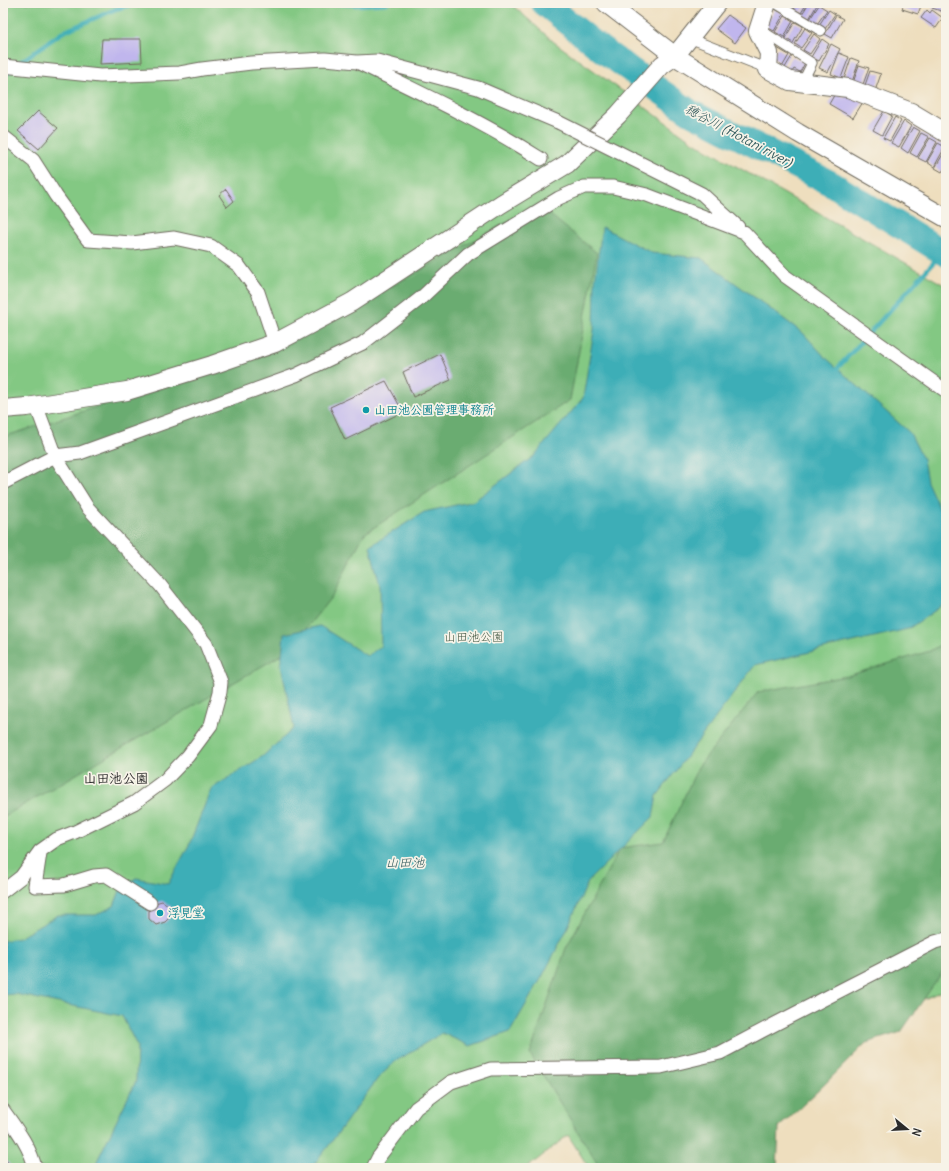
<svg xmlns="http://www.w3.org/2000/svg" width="949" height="1171" viewBox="0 0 949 1171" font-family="Delius,'Klee One',sans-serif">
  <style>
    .green { fill: #83c883; stroke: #577a57 }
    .forest { fill: #6aac71; stroke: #4a6c4e }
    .water { fill: #3daeb7; stroke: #346c71 }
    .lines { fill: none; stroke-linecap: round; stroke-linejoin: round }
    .stream { stroke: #3daeb7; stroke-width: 4.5 }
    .river { stroke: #3daeb7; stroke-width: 26 }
    .building { fill: #c0b6ed }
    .service-casing { stroke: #6f6a5e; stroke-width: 11 }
    .pedestrian-casing { stroke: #6f6a5e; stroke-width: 15 }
    .minor-casing { stroke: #6f6a5e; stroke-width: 20 }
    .service { stroke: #fff; stroke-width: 9 }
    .pedestrian { stroke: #fff; stroke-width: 13 }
    .minor { stroke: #fff; stroke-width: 18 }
    .pedestrian-bridge-casing { stroke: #6f6a5e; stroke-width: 15; stroke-linecap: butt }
    .pedestrian-bridge { stroke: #fff; stroke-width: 13 }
    .culture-dot { fill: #0f9aa8; stroke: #f7f3e8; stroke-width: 1.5 }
    .labels { text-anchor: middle; stroke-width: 3.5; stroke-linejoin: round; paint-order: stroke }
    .culture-label { font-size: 12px; font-weight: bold; fill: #0d838f; stroke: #f7f3e8; text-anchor: start }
    .park-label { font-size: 12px; fill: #455a45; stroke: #f7f3e8 }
    .water-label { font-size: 13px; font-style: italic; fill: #31595c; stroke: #f7f3e8 }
    .neighbourhood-label { font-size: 13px; font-weight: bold; fill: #2b2b2b; stroke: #f7f3e8 }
  </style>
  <rect width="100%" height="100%" fill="#f7f3e8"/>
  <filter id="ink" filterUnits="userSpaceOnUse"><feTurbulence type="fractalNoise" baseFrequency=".025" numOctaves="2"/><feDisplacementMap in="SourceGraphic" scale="8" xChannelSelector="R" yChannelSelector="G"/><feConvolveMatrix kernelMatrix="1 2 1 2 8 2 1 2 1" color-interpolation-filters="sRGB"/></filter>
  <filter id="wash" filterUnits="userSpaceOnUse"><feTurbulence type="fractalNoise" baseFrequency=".012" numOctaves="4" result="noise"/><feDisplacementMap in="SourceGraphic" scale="16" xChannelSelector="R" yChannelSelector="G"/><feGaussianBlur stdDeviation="0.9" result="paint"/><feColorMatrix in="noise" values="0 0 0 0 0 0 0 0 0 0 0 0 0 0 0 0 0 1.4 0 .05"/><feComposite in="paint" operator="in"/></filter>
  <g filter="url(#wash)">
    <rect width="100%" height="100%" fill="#eedebe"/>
    <path class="green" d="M3,3H510L554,42L692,141L946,286V989L859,1029L768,1124L769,1168H589L568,1135L527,1168H3Z"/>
    <path class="forest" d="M538,205L597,253L570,400L364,534L333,595L288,651L3,817V437L280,348Z
      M946,641V967L901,1032L866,1043L821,1088L779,1127L777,1168H600L530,1054L566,948L620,848L663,842L698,767L758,692L847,676L930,651Z"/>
    <path class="water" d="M602,227L652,253L701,258L803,333L825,357L910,433L923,459L927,482L946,523V603L908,629L755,665L657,796L653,817L589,880L566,931L542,977L510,1032L470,1046L442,1033L396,1061L378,1078L327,1148L311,1168H97V1161L136,1081L137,1046L122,1016L15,994L3,995V941L19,938L58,915H96L114,906L121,888L136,878L168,884L189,845L211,789L263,756L294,728L281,665L284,634L320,626L367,656L381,646L380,586L370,546L424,512L474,501L534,456L583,398L594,330L595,281Z"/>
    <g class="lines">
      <path class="stream" d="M332,3L357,5L387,3
        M16,65L63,32L116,9L137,3
        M3,76L11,70
        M834,372L943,252"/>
      <path class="river" d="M544,3L601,49L690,112L832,184L946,254"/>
    </g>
    <g id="blocks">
      <path class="building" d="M783,3H794L791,8Z
        M798,3H807L801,13L794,9Z
        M809,3H818L809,19L802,14Z
        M904,3H922L918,14L902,9Z
        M933,3H946L944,12L932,8Z
        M819,5L827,10L817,24L810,19Z
        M775,9L784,14L774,31L765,26Z
        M829,10L835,14L825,29L819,25Z
        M927,10L930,13L932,10L943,18L936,28L921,18Z
        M728,15L746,28L735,43L716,29Z
        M836,15L843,19L832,38L825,34Z
        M785,16L793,21L784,37L775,32Z
        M795,22L803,26L793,43L785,38Z
        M805,28L812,33L801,48L795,44Z
        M814,34L820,39L810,54L803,50Z
        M102,39H141L142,62L100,64Z
        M822,39L829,44L819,61L811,57Z
        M831,44L840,49L828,72L819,68Z
        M777,48L789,55L781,69L776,66L778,61L772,57Z
        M839,53L849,57L841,78L831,74Z
        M792,56L805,63L800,72L794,69L790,75L783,71Z
        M851,58L859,61L852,82L844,79Z
        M859,65L869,68L862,87L853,83Z
        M870,71L881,74L875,91L864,88Z
        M836,92L844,97L847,93L863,102L853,118L829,104Z
        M38,111L58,128L39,149L18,131Z
        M884,111L892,116L882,135L873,130Z
        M895,117L901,121L890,141L883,138Z
        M904,121L911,126L899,147L891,143Z
        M913,127L920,131L908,153L901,148Z
        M921,133L929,137L917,157L910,153Z
        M930,138L937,142L926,162L918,158Z
        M938,143L945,147L934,167L927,162Z
        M946,149V166L942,172L935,168Z
        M226,189L234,201L227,207L219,195Z
        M440,354L451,380L413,397L403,372Z
        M386,381L403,412L345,440L330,407Z
        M162,901L171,907V916L165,922L156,925L149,919V911L155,903Z
        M3,1156L12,1168H3Z"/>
    </g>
  </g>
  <g filter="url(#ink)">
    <use href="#blocks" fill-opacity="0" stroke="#6f6a5e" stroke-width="1"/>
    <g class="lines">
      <g class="service-casing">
        <path id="service" d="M775,3L821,31
          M761,30L812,63L802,83
          M689,38L768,69"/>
      </g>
      <g class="pedestrian-casing">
        <path id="pedestrian" d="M359,63C421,93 483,122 541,159
          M3,66L100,76L180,73L202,69L251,63L325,59L357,62L377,61L478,88L558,122
          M3,136L33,160L56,196L88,240L132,243L174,238L211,246L239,266L258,292L275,343
          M616,151L702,194L738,227
          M3,483L55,456L80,453L296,375L363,343L421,298L468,254L559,198L584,187H613L647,195L744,232L785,276L946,391
          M40,853L35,886L64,885L94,876L106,875L150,903
          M3,891L21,877L40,851L57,839L75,832L134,803L165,780L188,756L211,725L220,692L221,682L206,644L160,585L87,507L55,456L36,405
          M3,1110C15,1127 31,1148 35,1168
          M373,1168L378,1158L416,1108L451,1082L491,1069L661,1067L720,1053L777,1023L935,942L946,939"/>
      </g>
      <g class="minor-casing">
        <path id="minor" d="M606,3L675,56L798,133L904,194L946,218
          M767,3L758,31L769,53L768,69L790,81L848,88L911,112L946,133
          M3,409L27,407L127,391L212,365L275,343L352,302L501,204L567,164L618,115L662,65L675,56L717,3"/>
      </g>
      <use href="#service" class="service"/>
      <use href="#pedestrian" class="pedestrian"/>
      <use href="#minor" class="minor"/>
      <g class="pedestrian-bridge-casing">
        <path id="pedestrian-bridge" d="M558,122L616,151"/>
      </g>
      <use href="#pedestrian-bridge" class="pedestrian-bridge"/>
    </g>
  </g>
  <g class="culture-dot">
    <circle cx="366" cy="410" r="4"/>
    <circle cx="160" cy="913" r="4"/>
  </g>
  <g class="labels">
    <g class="culture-label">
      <text x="374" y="414">山田池公園管理事務所</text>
      <text x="168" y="917">浮見堂</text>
    </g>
    <g class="park-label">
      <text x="474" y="641">山田池公園</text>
    </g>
    <g class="water-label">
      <text transform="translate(739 135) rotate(28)" y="5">穂谷川 (Hotani river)</text>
      <text x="405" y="867">山田池</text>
    </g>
    <g class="neighbourhood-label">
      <text x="116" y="783">山田池公園</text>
    </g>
  </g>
  <rect width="949" height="1171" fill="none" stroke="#f7f3e8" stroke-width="16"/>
  <g transform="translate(907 1129) rotate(108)" stroke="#f7f3e8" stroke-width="3" paint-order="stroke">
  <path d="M0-3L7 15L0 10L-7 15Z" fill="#2b2b2b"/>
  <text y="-6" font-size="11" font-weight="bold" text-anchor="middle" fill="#2b2b2b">N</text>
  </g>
</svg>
